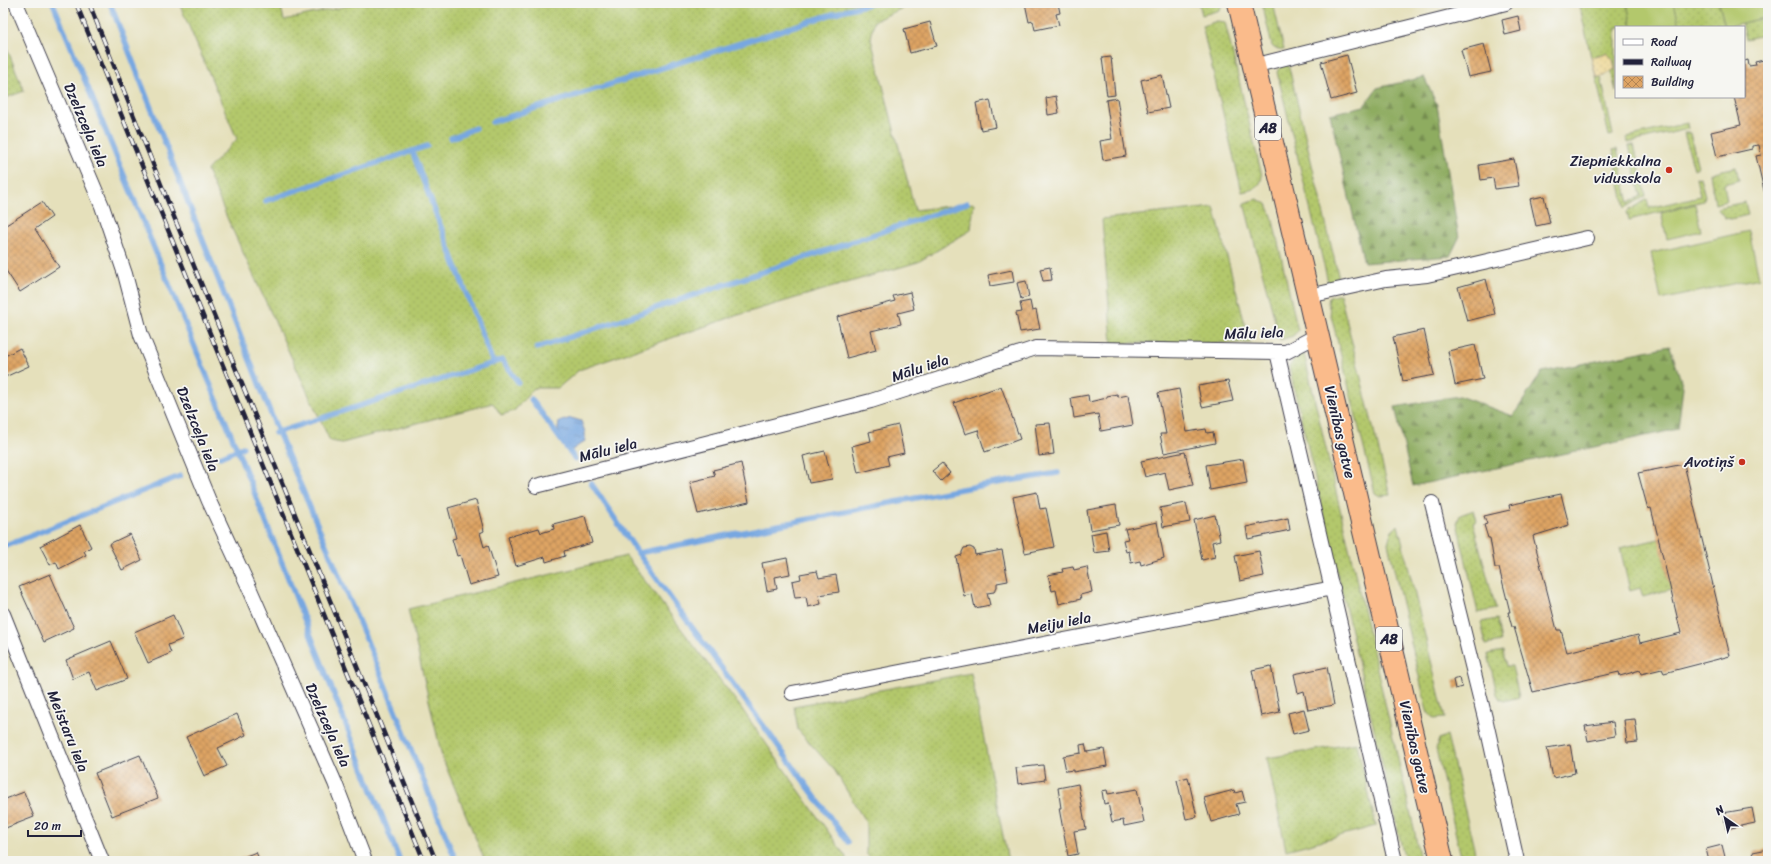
<svg xmlns="http://www.w3.org/2000/svg" width="1771" height="864" viewBox="0 0 1771 864" font-family="Sriracha,sans-serif">
  <style>
    .grass { fill: url(#grass-dots); stroke: #6a7554 }
    .forest { fill: url(#forest-firs); stroke: #58674e }
    .sand { fill: url(#sand-dots); stroke: #887e6c }
    .garden { fill: #b3c86c; stroke: #6a7554 }
    .water { fill: url(#water-ripples); stroke: #4c648e }
    .lines { fill: none; stroke-linecap: round; stroke-linejoin: round }
    .stream { stroke: #77a7e1; stroke-width: 5.5 }
    .building { fill: url(#building-cross-hatch) }
    .minor-casing { stroke: #3f3e4e; stroke-width: 16 }
    .trunk-casing { stroke: #3f3e4e; stroke-width: 24 }
    .minor { stroke: #fff; stroke-width: 14 }
    .trunk { stroke: #fabb8b; stroke-width: 22 }
    .rail-casing { stroke: #22223b; stroke-width: 4.5 }
    .rail { stroke: #f6f6f2; stroke-width: 3; stroke-dasharray: 9; stroke-linecap: butt }
    .poi-dot { fill: #c8321e; stroke: #f6f6f2; stroke-width: 1.5 }
    .labels { text-anchor: middle; stroke-width: 3.5; stroke-linejoin: round; paint-order: stroke }
    .shield { fill: #f6f6f2; stroke: #626272; stroke-width: 1 }
    .shield-label { font-size: 14px; font-weight: bold; fill: #22223b }
    .street-label { font-size: 15px; fill: #22223b; stroke: #f6f6f2 }
    .poi-label { font-size: 15px; fill: #22223b; stroke: #f6f6f2; text-anchor: end }
  </style>
  <defs>
    <pattern id="grass-dots" width="8" height="8" patternUnits="userSpaceOnUse"><rect width="8" height="8" fill="#b3c86c"/><path d="M2 2h.1M6 6h.1" fill="none" stroke="#9aac5e" stroke-width="1.8" stroke-linecap="round"/></pattern>
    <pattern id="forest-firs" width="22" height="20" patternUnits="userSpaceOnUse"><rect width="22" height="20" fill="#8eac60"/><path d="M5 1l3.5 6h-7zM16 11l3.5 6h-7z" fill="#748c50"/></pattern>
    <pattern id="sand-dots" width="8" height="8" patternUnits="userSpaceOnUse"><rect width="8" height="8" fill="#eeda9e"/><path d="M2 2h.1M6 6h.1" fill="none" stroke="#ccbb89" stroke-width="1.8" stroke-linecap="round"/></pattern>
    <pattern id="water-ripples" width="26" height="14" patternUnits="userSpaceOnUse"><rect width="26" height="14" fill="#77a7e1"/><path d="M2 4q2-2 4 0t4 0M15 11q2-2 4 0t4 0" fill="none" stroke="#6188b8"/></pattern>
    <pattern id="building-cross-hatch" width="8" height="8" patternUnits="userSpaceOnUse"><rect width="8" height="8" fill="#dea464"/><path d="M0 0l8 8M0 8l8-8" fill="none" stroke="#b48554"/></pattern>
  </defs>
  <rect width="100%" height="100%" fill="#f6f6f2"/>
  <filter id="ink" filterUnits="userSpaceOnUse"><feTurbulence type="fractalNoise" baseFrequency=".025" numOctaves="2"/><feDisplacementMap in="SourceGraphic" scale="8" xChannelSelector="R" yChannelSelector="G"/><feConvolveMatrix kernelMatrix="1 2 1 2 8 2 1 2 1" color-interpolation-filters="sRGB"/></filter>
  <filter id="wash" filterUnits="userSpaceOnUse"><feTurbulence type="fractalNoise" baseFrequency=".012" numOctaves="4" result="noise"/><feDisplacementMap in="SourceGraphic" scale="16" xChannelSelector="R" yChannelSelector="G"/><feGaussianBlur stdDeviation="0.9" result="paint"/><feColorMatrix in="noise" values="0 0 0 0 0 0 0 0 0 0 0 0 0 0 0 0 0 1.4 0 .05"/><feComposite in="paint" operator="in"/></filter>
  <g filter="url(#wash)">
    <rect width="100%" height="100%" fill="#e5e0bb"/>
    <path class="grass" d="M179,3H212L213,5L218,3L219,5C227,3 232,5 240,3H280L284,20L360,3H914L874,21L871,39L915,210L974,203L971,230L918,262L735,316L579,370L558,388H534L514,411L501,415L493,403L342,443L330,441L228,220L207,170L237,139Z
      M1199,3H1222L1220,10L1202,15Z
      M1262,3H1273L1284,50L1274,48L1272,46Z
      M1579,3H1627L1632,27H1616V91L1611,71L1615,69L1607,53L1591,57Z
      M1674,3H1719L1725,27L1730,26V27H1680Z
      M1768,17V34L1746,39L1742,23Z
      M1217,21L1225,22L1262,176C1261,188 1252,190 1242,192L1202,26Z
      M3,38L24,91L3,99Z
      M1288,63L1340,283L1330,284L1328,282L1277,72L1280,66Z
      M1596,77H1601L1613,135L1609,136Z
      M1687,123L1688,129L1628,143L1627,137Z
      M1684,133H1690L1698,167L1694,169Z
      M1634,145L1646,196L1625,208L1613,150L1617,149L1629,203L1641,196L1629,146Z
      M1736,167L1739,180L1724,184L1727,201L1715,204L1710,173Z
      M1700,177L1705,196L1703,201L1629,220L1627,212L1647,199L1649,208L1700,196L1696,178Z
      M1257,199L1267,204L1272,216L1298,331L1293,336L1280,340L1244,203Z
      M1745,202L1748,215L1731,219L1725,218L1717,208Z
      M1214,207L1250,343H1112L1102,219Z
      M1340,294L1390,495L1380,496L1375,493L1328,303L1329,297Z
      M1303,349L1414,828L1420,861H1405L1289,367L1294,359Z
      M1474,510L1477,521L1473,523L1496,609L1478,613L1457,523L1460,515Z
      M1398,525L1445,718L1434,719L1427,711L1424,698L1388,543L1391,532Z
      M1659,539L1671,589L1643,597L1640,588L1630,591L1620,548Z
      M626,556L739,705L846,857V861H485L442,757L408,609Z
      M1497,619L1501,642L1486,645L1481,622Z
      M1503,651L1506,666H1512L1519,697L1504,701L1500,699L1497,694L1488,654Z
      M971,673L1008,861H872L866,853V823L835,771L798,730L794,706Z
      M1447,735L1477,861H1462L1436,749L1439,739Z
      M1357,743L1376,826L1286,850L1267,758Z"/>
    <path class="forest" d="M1424,77L1437,105L1459,238L1450,256L1364,263L1330,114L1364,106L1377,88Z
      M1670,346L1683,387L1678,429L1413,486L1395,407L1459,396L1513,416L1542,372Z"/>
    <path class="sand" d="M1607,53L1613,60L1615,69L1601,77H1596L1591,57Z"/>
    <path class="garden" d="M1627,3H1674L1680,27H1632Z
      M1719,3H1767L1768,17L1725,27Z
      M1695,204L1701,231L1667,239L1661,213Z
      M1749,231L1759,278L1661,300L1651,253Z"/>
    <path class="water" d="M571,418L581,421L585,432V441L572,450L563,447L558,429L559,422Z"/>
    <g class="lines">
      <path class="stream" d="M53,3L237,449L400,861
        M110,3L278,432L375,660L456,861
        M492,122L845,10L873,3
        M451,138L475,128
        M412,151L493,363
        M265,201L427,146
        M537,348L967,203
        M531,399L575,459
        M275,433L502,360L518,382
        M220,457L243,447
        M591,483L638,553L848,842
        M3,547L180,476
        M638,553L961,489L1058,473"/>
    </g>
    <g id="blocks">
      <path class="building" d="M1025,3H1058L1060,13L1056,14L1059,25L1035,30L1033,21L1029,22Z
        M1518,16L1521,31L1505,35L1502,20Z
        M930,22L937,46L910,53L904,29Z
        M1484,44L1491,72L1468,77L1461,50Z
        M1347,55L1357,93L1331,100L1321,62Z
        M1111,57L1115,95L1107,96L1102,58Z
        M1768,59V85L1766,86L1768,92V198L1766,199L1756,156L1761,155L1759,145L1752,146V149L1717,157L1711,132L1741,125L1734,97H1744V61L1748,60L1749,66L1756,65L1755,62Z
        M1162,75L1169,108L1148,112L1141,80Z
        M1056,96L1059,113L1048,115L1046,98Z
        M1117,98L1126,156L1103,160L1100,141L1112,139L1106,100Z
        M990,100L996,127L981,130L976,103Z
        M1514,159L1519,186L1495,189L1493,178L1481,180L1479,165Z
        M1544,196L1550,223L1536,226L1530,199Z
        M42,202L52,217L35,229L59,267L20,292L3,266V227Z
        M1050,267L1052,280L1043,281L1040,269Z
        M1012,270L1014,282L990,286L988,275Z
        M1486,279L1495,314L1467,321L1458,287Z
        M1026,281L1029,297L1021,299L1017,283Z
        M910,292L914,309L898,313L901,324L871,331L876,350L847,358L837,317L895,301L893,296Z
        M1030,301L1032,311L1036,310L1040,329L1020,332L1016,313L1022,312L1020,303Z
        M1424,330L1434,375L1403,381L1393,337Z
        M1475,345L1483,379L1455,385L1448,351Z
        M20,348L29,366L3,378V357Z
        M1228,381L1233,401L1202,407L1198,386Z
        M1001,386L1020,439L985,452L978,430L965,434L954,403Z
        M1179,389L1187,432L1206,429L1207,433L1213,432L1215,443L1164,453L1160,434H1166L1158,393Z
        M1117,394L1118,397L1128,395L1133,425L1101,431L1098,414L1074,418L1071,398L1088,395L1089,402L1107,398V396Z
        M1050,423L1054,454L1039,456L1035,424Z
        M898,425L904,453L887,457L889,465L858,473L852,446L871,441L869,432Z
        M825,451L832,479L809,483L803,456Z
        M1185,452L1193,485L1169,490L1165,472L1145,477L1141,461Z
        M1243,459L1247,483L1210,490L1206,465Z
        M741,463L749,502L698,514L690,482L715,476L713,470Z
        M942,463L950,473L941,481L932,471Z
        M1684,464L1730,656L1664,673L1662,669L1641,674L1640,670L1620,676L1619,672L1533,692L1514,627H1512L1508,612H1510L1499,568H1495L1490,538H1488L1484,525L1487,524L1484,516L1510,510L1509,505L1561,494L1569,525L1533,536L1557,630H1561L1567,652L1638,635L1640,643L1681,633L1651,508L1648,509L1638,473Z
        M1037,492L1040,509L1046,508L1054,547L1025,553L1013,497Z
        M476,500L484,531L480,533L484,547L488,545L498,577L469,585L460,555L457,556L452,539L456,538L448,508Z
        M1186,503L1190,522L1163,527L1160,508Z
        M1116,505L1119,525L1090,530L1087,510Z
        M1215,515L1220,540L1212,542L1215,557L1202,560L1194,520Z
        M585,516L592,543L564,551L565,556L546,562L545,557L516,566L508,537L539,528L541,533L554,529L553,524Z
        M1288,518L1290,530L1248,539L1246,527Z
        M1157,522L1164,558L1141,565L1140,561L1131,563L1129,551L1126,552L1123,540L1128,539L1125,529Z
        M80,525L91,547L84,551L86,555L59,569L56,562L50,565L40,546Z
        M1106,531L1109,551L1094,553L1091,534Z
        M130,534L142,560L122,570L109,544Z
        M970,547L974,549L975,555L1002,550L1008,581L997,583V587L994,592L987,593L990,605L975,608L972,594L964,596L956,557L962,555V552L964,548Z
        M1259,551L1264,576L1240,581L1235,556Z
        M787,558L790,574L775,577L777,589L767,591L762,563Z
        M1073,567L1074,570L1087,567L1092,592L1080,595L1081,599L1059,604L1056,590L1052,591L1048,575L1063,572L1062,569Z
        M817,571L819,578L836,575L839,592L819,595L821,604L808,607L806,597L795,598L792,581L801,579L800,574Z
        M50,574L74,628L44,642L19,587Z
        M173,615L183,639L168,645L171,653L148,663L134,632Z
        M111,641L127,679L97,691L89,672L73,679L66,660Z
        M1271,666L1280,712L1261,716L1252,670Z
        M1327,667L1334,705L1308,710L1304,691L1298,693L1294,674Z
        M1460,678L1462,687L1455,689L1453,680Z
        M1304,709L1309,730L1293,734L1288,713Z
        M237,714L246,735L218,748L227,766L204,776L186,737Z
        M1635,719L1638,742L1627,743L1624,720Z
        M1613,722L1615,736L1588,741L1585,726Z
        M1085,744L1087,752L1104,749L1107,766L1073,772V770L1066,771L1063,756L1081,753L1080,745Z
        M1570,744L1575,773L1553,778L1547,748Z
        M140,755L158,798L112,816L95,773Z
        M1043,765L1045,780L1018,784L1016,768Z
        M1188,777L1197,817L1186,819L1177,780Z
        M1078,784L1086,829L1074,831L1078,854L1068,856L1059,808H1061L1058,788Z
        M1137,789L1144,822L1124,826L1123,820L1112,822L1108,803L1104,804L1102,791L1107,790L1108,794Z
        M1234,790L1235,793L1242,791L1245,802L1236,804L1239,814L1211,822L1204,798Z
        M24,792L34,817L3,829V800Z
        M1752,808L1755,823L1726,829L1723,813Z
        M1722,845L1726,861H1709L1706,849Z
        M1768,849V861H1755L1753,852Z
        M256,852L260,861H234Z"/>
    </g>
  </g>
  <g filter="url(#ink)">
    <use href="#blocks" fill-opacity="0" stroke="#3f3e4e" stroke-width="1"/>
    <g class="lines">
      <g class="minor-casing">
        <path id="minor" d="M16,3L102,206L125,274L141,335L209,501L248,585L335,783L365,861
          M1253,66L1506,3
          M1309,296L1386,279L1427,275L1587,238
          M1277,352L1395,861
          M536,486L871,401L1036,348L1277,352H1286L1318,335
          M1432,503L1486,722L1517,861
          M3,614L102,861
          M792,693L1333,588"/>
      </g>
      <g class="trunk-casing">
        <path id="trunk" d="M1239,3L1442,861"/>
      </g>
      <use href="#minor" class="minor"/>
      <use href="#trunk" class="trunk"/>
      <g class="rail-casing">
        <path id="rail" d="M76,3L424,861
          M89,3L172,212L436,861"/>
      </g>
      <use href="#rail" class="rail"/>
    </g>
  </g>
  <g class="poi-dot">
    <circle cx="1669" cy="170" r="4"/>
    <circle cx="1742" cy="462" r="4"/>
  </g>
  <g class="labels">
    <g class="shield">
      <rect x="1255" y="116" width="26" height="24" rx="3"/>
      <rect x="1376" y="627" width="26" height="24" rx="3"/>
    </g>
    <g class="shield-label">
      <text x="1268" y="133">A8</text>
      <text x="1389" y="644">A8</text>
    </g>
    <g class="street-label">
      <text transform="translate(86 125) rotate(67)" y="5">Dzelzceļa iela</text>
      <text transform="translate(1254 333) rotate(-2)" y="5">Mālu iela</text>
      <text transform="translate(920 368) rotate(-18)" y="5">Mālu iela</text>
      <text transform="translate(198 429) rotate(68)" y="5">Dzelzceļa iela</text>
      <text transform="translate(1340 432) rotate(77)" y="5">Vienības gatve</text>
      <text transform="translate(608 450) rotate(-14)" y="5">Mālu iela</text>
      <text transform="translate(1059 623) rotate(-11)" y="5">Meiju iela</text>
      <text transform="translate(328 725) rotate(66)" y="5">Dzelzceļa iela</text>
      <text transform="translate(68 731) rotate(68)" y="5">Meistaru iela</text>
      <text transform="translate(1415 747) rotate(77)" y="5">Vienības gatve</text>
    </g>
    <g class="poi-label">
      <text x="1661" y="166">Ziepniekkalna<tspan x="1661" dy="17">vidusskola</tspan></text>
      <text x="1734" y="467">Avotiņš</text>
    </g>
  </g>
  <rect width="1771" height="864" fill="none" stroke="#f6f6f2" stroke-width="16"/>
  <rect x="1615" y="26" width="130" height="72" fill="#f6f6f2" stroke="#a1a1a9"/>
  <rect x="1623" y="39" width="20" height="6" fill="#ffffff" stroke="#a1a1a9"/>
  <text x="1651" y="46" font-size="12" fill="#22223b">Road</text>
  <rect x="1623" y="59" width="20" height="6" fill="#22223b" stroke="#a1a1a9"/>
  <text x="1651" y="66" font-size="12" fill="#22223b">Railway</text>
  <rect x="1623" y="76" width="20" height="12" fill="url(#building-cross-hatch)" stroke="#a1a1a9"/>
  <text x="1651" y="86" font-size="12" fill="#22223b">Building</text>
  <g transform="translate(1725 818) rotate(326)" stroke="#f6f6f2" stroke-width="3" paint-order="stroke">
  <path d="M0-3L7 15L0 10L-7 15Z" fill="#22223b"/>
  <text y="-6" font-size="11" font-weight="bold" text-anchor="middle" fill="#22223b">N</text>
  </g>
  <path d="M28 830v6h53v-6" fill="none" stroke="#22223b" stroke-width="2"/>
  <text x="34" y="830" font-size="12" fill="#22223b" stroke="#f6f6f2" stroke-width="3" paint-order="stroke">20 m</text>
</svg>
